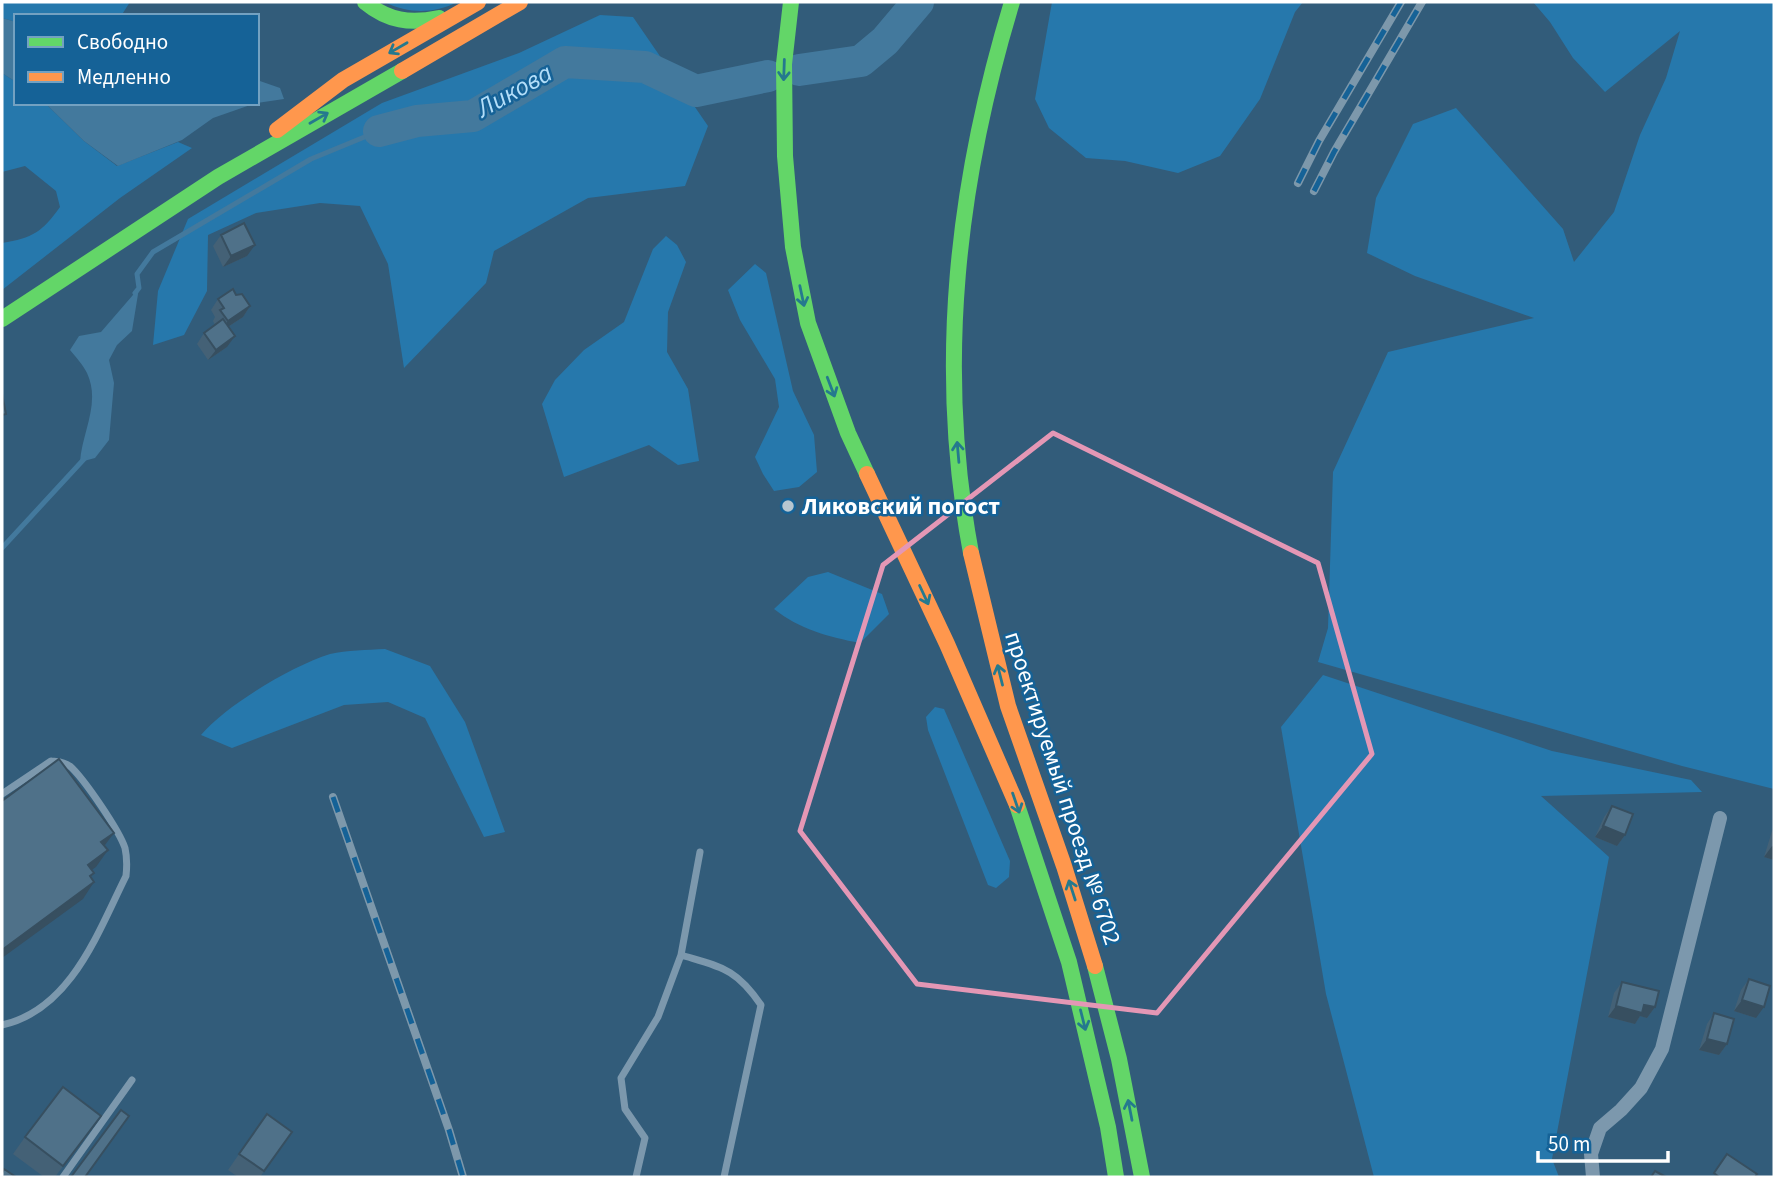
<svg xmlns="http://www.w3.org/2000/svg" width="1776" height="1179" viewBox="0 0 1776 1179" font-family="'Source Sans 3',sans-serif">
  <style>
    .green { fill: #2678ac }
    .water { fill: #43799d }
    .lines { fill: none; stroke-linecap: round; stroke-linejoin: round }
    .stream { stroke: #43799d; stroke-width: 5 }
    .river { stroke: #43799d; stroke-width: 32 }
    .lane { stroke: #7c98ad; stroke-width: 7 }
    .street { stroke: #7c98ad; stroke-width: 14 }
    .fast { stroke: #63d668; stroke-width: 16 }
    .slow { stroke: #ff974d; stroke-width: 16 }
    .rail-casing { stroke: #7d98ab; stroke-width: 8 }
    .rail { stroke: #156297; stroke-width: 5; stroke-dasharray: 16; stroke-linecap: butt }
    .wall { fill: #446176 }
    .shaded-wall { fill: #374f60 }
    .building { fill: #4f7189; stroke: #374f60; stroke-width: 2 }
    .oneway { stroke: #25798e }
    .marked { fill: none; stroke: #e497b5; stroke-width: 5; stroke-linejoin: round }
    .poi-dot { fill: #b7c6d0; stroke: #156297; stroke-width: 2.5 }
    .labels { text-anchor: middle; stroke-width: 5; stroke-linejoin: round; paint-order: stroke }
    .poi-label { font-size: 24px; font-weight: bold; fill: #fff; stroke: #156297; text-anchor: start }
    .street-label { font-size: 24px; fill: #fff; stroke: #156297 }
    .water-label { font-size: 26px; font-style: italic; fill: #b3def9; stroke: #156297 }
  </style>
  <rect width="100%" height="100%" fill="#325c7a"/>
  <path class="green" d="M2,2H130L121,16H16V22L2,18Z
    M384,2H458C432,14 410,14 384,2Z
    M1052,2H1303L1295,12L1260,99L1220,156L1178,173L1125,161L1086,158L1049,128L1035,99Z
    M1533,2H1774V789L1682,766L1318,662L1328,628L1333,472L1388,352L1534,318L1415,276L1367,253L1376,198L1413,124L1456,108L1563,229L1574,262L1614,212L1640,135L1666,78L1680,31L1605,92L1573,58L1550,22Z
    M600,15L633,17L708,126L685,186L588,198L494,251L486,283L404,368L388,264L360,206L320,203L256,213L208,235L207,291L184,335L153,345L158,291L188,219L382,103L519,53Z
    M2,73L16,82V103H45L84,141L117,166L178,142L192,148L120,198L2,290V243C33,238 42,232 60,207L56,191L25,166L2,172Z
    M666,236L677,245L686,262L668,312L667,352L688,389L699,461L678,465L649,445L564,477L542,404L555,380L584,350L624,322L653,249Z
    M755,264L766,273L793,391L814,435L817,472L799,487L774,491L763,474L755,457L779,407L775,379L740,320L728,290Z
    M828,572L882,594L889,614L860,643C829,637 799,629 774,609L808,577Z
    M385,649L430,666L465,722L505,832L484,837L425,718L388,702L344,705L232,748L201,735C226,705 292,666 330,654C347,650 367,650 385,649Z
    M1323,675L1552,751L1691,780L1702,792L1541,796L1609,857L1552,1159L1559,1177H1374L1326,994L1281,727Z
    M935,707L944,709L1010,861L1009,877L996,888L988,885L928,730L926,717Z"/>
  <path class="water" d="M2,18L16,22V82L2,73Z
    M257,80L280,88L284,99L257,103Z
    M45,103H256L213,118L182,140L118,166L84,141Z
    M139,288L132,331L117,345L109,360L114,383L109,440L95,458L80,462C82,432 101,403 87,373C83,365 76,357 70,350L79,336L101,332Z"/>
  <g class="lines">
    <path class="stream" d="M135,293L139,288L137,274L153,252L311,159L379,131
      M2,548L85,458"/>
    <path class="river" d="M799,70L861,61L885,41L918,2
      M379,131L417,121L473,116L565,62L645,67L696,91L768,76"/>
    <path class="lane" d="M2,794L51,761C59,762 66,762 72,768C86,782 119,830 125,848C127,857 127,867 126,876C98,932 71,1010 2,1025
      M681,955C721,967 736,968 761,1005L724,1177
      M63,1177L132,1080
      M636,1177L645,1138L625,1109L621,1078L658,1017L681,955L700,852"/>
    <path class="street" d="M1593,1177L1591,1154L1600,1128L1621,1110L1641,1088L1662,1049L1720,818"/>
    <path class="fast" d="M365,2C388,21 410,24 439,18
      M791,2L784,64L785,156L793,247L808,323L848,433L867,474
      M2,319L218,177L402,71
      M971,553C936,366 957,183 1012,2
      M1017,805L1069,962L1108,1127L1116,1177
      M1095,966L1119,1059L1142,1177"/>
    <path class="slow" d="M402,71L520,2
      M277,130L343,80L478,2
      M867,474L947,644L1017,805
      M971,553L1008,706L1064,866L1095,966"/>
    <g class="rail-casing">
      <path id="rail" d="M1298,183L1319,141L1401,2
        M1314,191L1334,152L1422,2
        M333,797L449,1130L463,1177"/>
    </g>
    <use href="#rail" class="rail"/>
  </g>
  <path class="wall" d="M221,235L247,256L223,267L213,246Z
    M236,295L250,306L243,317L228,327L227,347L208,360L197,344L204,333L215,325L213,321L215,317L211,310L218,299Z
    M1612,806L1625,835L1617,846L1595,837L1604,817Z
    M1774,828V860L1764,857L1772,831Z
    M1749,979L1756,1018L1734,1011L1741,990Z
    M1622,982L1655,1007L1647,1018L1640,1016L1635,1024L1608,1017L1614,993Z
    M1714,1013L1727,1044L1719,1055L1699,1050L1707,1024Z
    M267,1114L292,1132L260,1177H238L228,1170Z
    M101,1116L55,1177H44L13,1154L25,1137Z"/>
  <path class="shaded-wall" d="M255,245L247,256L223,267L231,256Z
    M250,306L243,317L220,332L228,321Z
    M235,336L227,347L208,360L216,350Z
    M1603,826L1625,835L1617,846L1595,837Z
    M114,833L102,849L101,842Z
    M1772,846L1774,847V860L1764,857Z
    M108,850L96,867L76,881L88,865Z
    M94,882L83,899L2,958V950Z
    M1742,1000L1764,1007L1756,1018L1734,1011Z
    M1644,1005L1655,1007L1647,1018L1640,1016L1635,1024L1608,1017L1616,1006Z
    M1707,1039L1727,1044L1719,1055L1699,1050Z"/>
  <path class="building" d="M244,223L255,245L231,256L221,235Z
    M233,289L236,295L242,294L250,306L228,321L220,310L224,308L218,299Z
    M223,319L235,336L216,350L204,333Z
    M2,394L6,414L2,415Z
    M59,759L114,833L101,842L108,850L88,865L94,873L90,876L94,882L2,950V801Z
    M1612,806L1633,814L1625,835L1603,826Z
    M1749,979L1770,986L1764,1007L1742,1000Z
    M1622,982L1659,991L1655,1007L1644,1005L1642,1013L1616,1006Z
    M1714,1013L1734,1019L1727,1044L1707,1039Z
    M63,1087L101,1116L63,1166L25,1137Z
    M121,1110L129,1116L85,1177H71Z
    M267,1114L292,1132L264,1171L239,1154Z
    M1727,1154L1757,1174L1755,1177H1719L1714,1173Z
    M4,1169L16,1177H4L2,1176V1173Z
    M1655,1171L1666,1177H1651Z"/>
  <defs><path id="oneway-shaft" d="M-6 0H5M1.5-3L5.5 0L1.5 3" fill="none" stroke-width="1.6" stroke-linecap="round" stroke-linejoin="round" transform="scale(1.75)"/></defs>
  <g class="oneway">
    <use href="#oneway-shaft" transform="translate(398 48) rotate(150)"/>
    <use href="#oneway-shaft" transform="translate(784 70) rotate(92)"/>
    <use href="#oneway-shaft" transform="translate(319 118) rotate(-30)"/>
    <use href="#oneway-shaft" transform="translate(802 296) rotate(78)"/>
    <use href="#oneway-shaft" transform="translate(831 387) rotate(69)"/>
    <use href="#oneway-shaft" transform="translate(958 452) rotate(-95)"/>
    <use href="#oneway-shaft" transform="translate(924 595) rotate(65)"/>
    <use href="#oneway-shaft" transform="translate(1000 675) rotate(-104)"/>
    <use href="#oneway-shaft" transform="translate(1016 803) rotate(71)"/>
    <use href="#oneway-shaft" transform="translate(1072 890) rotate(-108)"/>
    <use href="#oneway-shaft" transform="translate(1083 1020) rotate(76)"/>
    <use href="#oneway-shaft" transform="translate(1130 1110) rotate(-101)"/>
  </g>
  <path class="marked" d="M1053,433L1318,563L1372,754L1157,1013L917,984L800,831L883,565Z"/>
  <circle class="poi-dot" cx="788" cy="506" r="7"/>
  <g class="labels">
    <g class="poi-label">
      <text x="802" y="514">Ликовский погост</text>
    </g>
    <g class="street-label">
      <text transform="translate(1063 788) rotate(72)" y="8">проектируемый проезд № 6702</text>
    </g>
    <g class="water-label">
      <text transform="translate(514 90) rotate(-29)" y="9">Ликова</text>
    </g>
  </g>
  <rect width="1776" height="1179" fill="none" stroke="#ffffff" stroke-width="7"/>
  <rect x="14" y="14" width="245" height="91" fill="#156297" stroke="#73a1c1" stroke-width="2"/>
  <rect x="28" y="37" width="35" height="10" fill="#63d668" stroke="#73a1c1" stroke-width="2"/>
  <text x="77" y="49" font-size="21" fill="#ffffff">Свободно</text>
  <rect x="28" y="72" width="35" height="10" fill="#ff974d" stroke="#73a1c1" stroke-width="2"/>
  <text x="77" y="84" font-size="21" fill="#ffffff">Медленно</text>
  <path d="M1538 1151v10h130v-10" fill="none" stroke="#ffffff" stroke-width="3.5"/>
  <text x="1548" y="1151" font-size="21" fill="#ffffff" stroke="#156297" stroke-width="5" paint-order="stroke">50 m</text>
</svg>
